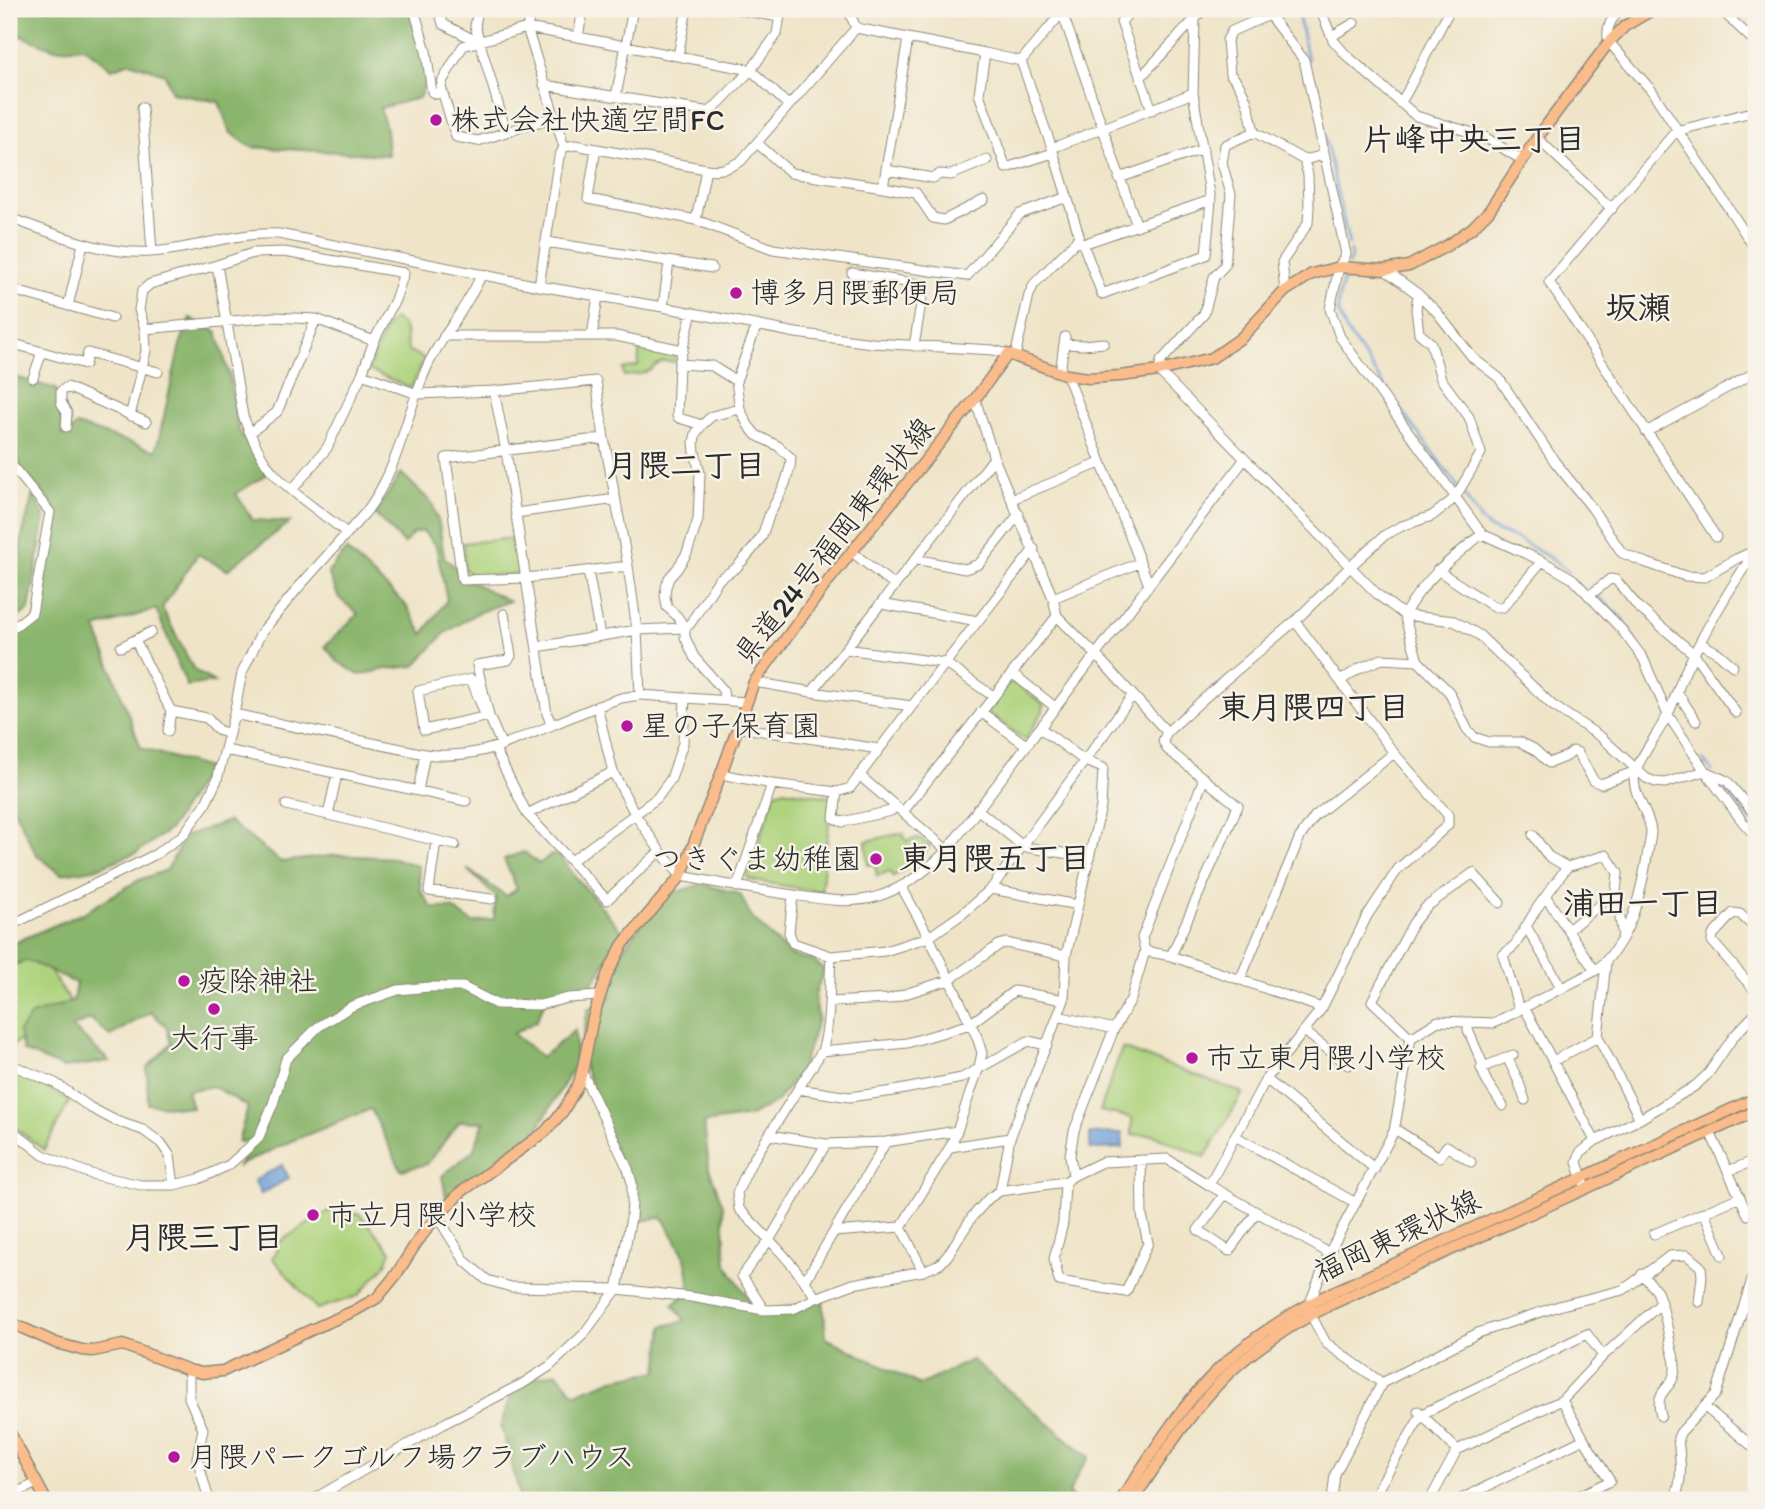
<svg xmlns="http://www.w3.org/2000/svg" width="1765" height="1509" viewBox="0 0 1765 1509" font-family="Itim,'Klee One',sans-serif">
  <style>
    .green { fill: #add37d; stroke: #6c7f54; stroke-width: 2 }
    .forest { fill: #8ab56c; stroke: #5a704c; stroke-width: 2 }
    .water { fill: #6fa0d9; stroke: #4d6682; stroke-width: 2 }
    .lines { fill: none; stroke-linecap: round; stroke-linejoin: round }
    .stream { stroke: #6fa0d9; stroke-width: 2.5 }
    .minor-casing { stroke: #8d8879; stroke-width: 11 }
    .major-casing { stroke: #8d8879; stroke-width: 13 }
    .minor { stroke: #fff; stroke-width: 9 }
    .major { stroke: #fabc8b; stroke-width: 10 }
    .poi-dot { fill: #b5179e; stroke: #f7f3e8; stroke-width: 2.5 }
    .labels { text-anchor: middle; stroke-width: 5; stroke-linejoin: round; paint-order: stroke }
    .poi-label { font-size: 30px; fill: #2b2b2b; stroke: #f7f3e8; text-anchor: start }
    .street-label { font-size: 30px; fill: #2b2b2b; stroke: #f7f3e8 }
    .neighbourhood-label { font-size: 32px; font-weight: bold; fill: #2b2b2b; stroke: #f7f3e8 }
    .quarter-label { font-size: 33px; font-weight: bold; fill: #2b2b2b; stroke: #f7f3e8 }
  </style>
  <rect width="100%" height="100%" fill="#f7f3e8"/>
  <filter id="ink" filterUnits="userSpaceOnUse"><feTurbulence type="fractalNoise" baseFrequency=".0143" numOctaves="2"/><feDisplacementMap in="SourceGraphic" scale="14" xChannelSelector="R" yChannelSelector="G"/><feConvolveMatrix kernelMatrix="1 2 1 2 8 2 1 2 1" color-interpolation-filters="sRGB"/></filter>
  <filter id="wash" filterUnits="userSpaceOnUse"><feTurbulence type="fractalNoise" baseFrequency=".00686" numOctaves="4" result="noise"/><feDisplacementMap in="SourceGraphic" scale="28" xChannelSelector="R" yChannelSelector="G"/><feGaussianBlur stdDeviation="1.57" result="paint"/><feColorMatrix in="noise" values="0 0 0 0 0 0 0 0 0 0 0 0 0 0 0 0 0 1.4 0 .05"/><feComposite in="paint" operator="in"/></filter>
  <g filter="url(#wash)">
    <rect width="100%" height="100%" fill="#efe4c7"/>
    <path class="green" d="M394,319L404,326L408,350L424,359L411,388L368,370L386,327Z
      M640,344L647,346L652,349L676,351L674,362C660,359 658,365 648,371C642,375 631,375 624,376L623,369L638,366Z
      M514,538L520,574L475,576L465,570L463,543Z
      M1015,683L1044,705L1043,711L1025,740L987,712L1008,684Z
      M783,790L832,797L821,892L750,880L747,877L775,793Z
      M903,833L906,841L918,838L930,846L922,856L893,877L890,871L877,876L875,864L868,865L866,841Z
      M30,941L76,1011L55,1016L9,1048V949Z
      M1122,1048L1243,1093L1205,1157L1154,1135H1132V1118L1100,1111Z
      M9,1068L70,1100L44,1150L9,1123Z
      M329,1211L360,1214L391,1251L385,1266L358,1296L317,1309L272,1258L278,1250L274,1245Z"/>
    <path class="forest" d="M9,9H410L427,80L419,98L380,108L386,129L388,155L251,147L230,132L219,102L172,93L165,74L130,62L112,69L84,47L55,49L13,33L9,25Z
      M190,318L217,332L230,378L238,429L267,474L236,494L253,520L290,522L227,570L198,554L162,608L194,670L214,682L187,686L156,609L96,628L141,748L208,768L170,829L136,853L94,869L61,874L36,854L9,799V636L36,619L56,519L52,502L22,471L9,430V375L56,389L63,436L77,425L156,451L180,345Z
      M401,473L432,503L439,524L444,557L470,581L509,601L477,613L444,634L415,666L386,669L359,675L337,661L325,646L358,614L339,598L328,573L346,550L405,604L423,634L447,600L436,546L423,531L413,533L404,544L375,514Z
      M33,494L45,517L29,610L9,623V580H11Z
      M228,821L281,862L337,855L394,858L418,866L421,891L432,908H452L473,923L494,919L496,897L467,869L506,896L517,889L504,859L524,852L539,864L551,855L560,856L574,875L623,932L590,989L546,1000L536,1021L513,1034L542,1057L575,1030L576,1064L532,1138L446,1197L442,1176L473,1151L484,1122L460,1121L427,1164L401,1170L371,1109L289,1142L238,1166L254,1141L238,1142L248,1107L213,1086L187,1091L192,1108L148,1104L147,1068L171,1043L166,1026L151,1012L110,1036L91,1019L72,1027L109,1061L64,1068L23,1051L19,1032L31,1015L73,1001L76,983L27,960L9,967V945L83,913L139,880L167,870L185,836Z
      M702,884L740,894L751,917L790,955L812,960L824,969L815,995L818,1019L801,1070L776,1102L750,1116L704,1123L709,1168L723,1206L726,1264L758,1313L823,1300L826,1338L920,1385L972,1360L1089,1457L1079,1472L1069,1493L1075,1500H518L519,1491L501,1426L515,1382L556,1372L575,1394L614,1379L658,1371L663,1326L685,1321L673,1304L689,1293C690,1257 680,1247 662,1217L641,1221L580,1055L588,1009L611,997L603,975L663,896Z"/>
    <path class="water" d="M1122,1133L1123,1148L1090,1149V1134Z
      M282,1165L289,1178L261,1194L254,1181Z"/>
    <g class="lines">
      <path class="stream" d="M1297,9L1308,60
        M1314,87L1349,245
        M1348,265L1351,257L1350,251
        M1346,271L1338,301V311L1346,330L1406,417L1467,499L1481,520L1488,528L1518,539L1532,547L1555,561L1569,572
        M1596,594L1623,619L1636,642
        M1703,760L1712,771
        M1720,782L1756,827"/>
    </g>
  </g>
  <g filter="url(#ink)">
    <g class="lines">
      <g class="minor-casing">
        <path id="minor" d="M414,9L426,51L432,92L436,94L443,93
          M439,9L443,24L478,42
          M478,9L475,26L506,131
          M531,9L527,28L564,147
          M735,9L779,17
          M848,9L856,28
          M1047,9L1062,12L1137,226
          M1132,9L1121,22L1152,110
          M1272,9L1269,15L1232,31L1227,40L1230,74C1246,90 1250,111 1254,132L1304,160L1308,175L1309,206L1308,223L1282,262L1285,291
          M1320,9L1333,40L1346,55L1416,116L1483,136L1522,160
          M1512,9L1524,11L1535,9
          M1621,9C1611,19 1605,28 1609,42L1652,91L1756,250
          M1720,9L1756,43
          M1269,15L1304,60L1346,254L1339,267L1330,309L1340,337L1482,534L1542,561L1573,579L1621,629L1643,658L1668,715L1705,771L1742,821L1756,837
          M856,28L985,53L1021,61
          M1332,36L1354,23
          M578,37L583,9
          M985,53L979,94L1006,168L1053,153
          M678,56L687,9
          M1021,61L1065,9
          M1140,78L1204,9
          M544,85L710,112L751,70L777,34L781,9
          M616,96L633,9
          M1400,103L1406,94L1450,9
          M142,107L152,252
          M554,117L478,141L456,137L441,87L443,80L463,46L527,28L578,37L751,70L788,105
          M1254,132L1225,145L1222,163L1231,194L1225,265L1214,277L1204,314L1161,361L1159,371L1378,595L1404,615L1454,621L1479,635L1552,705L1601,737L1646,778L1655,782L1665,783L1705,771L1727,781L1756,816
          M1537,138L1612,209
          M757,143L791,173L883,187L908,39
          M1052,148L1193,93
          M596,149L588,199L696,220L773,249L967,276L1020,214L1067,197
          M1304,160L1324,155
          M886,170L933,178L940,174L951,175L987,160
          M1119,178L1203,149
          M883,187L916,193L933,218L944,220L984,200
          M9,218C54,233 101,255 151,252C194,250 235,231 279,234L539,286L663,307L796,333L872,343L993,350L1008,354
          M696,220L706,169
          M1076,241L1083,244L1102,294L1206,255L1211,200L1193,93L1195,20
          M546,242L712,268
          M1083,244L1211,200
          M217,265L243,416C250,434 259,455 271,470C292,494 322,513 347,533
          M1385,270L1418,294L1436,311L1473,358L1499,378L1555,462L1592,508L1622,553L1644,562L1685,576L1705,577L1736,559L1754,551
          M852,273L924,285L914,346
          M539,286L559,157L564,147L575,145L706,169C722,171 727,169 741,161L856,28
          M16,291L112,318
          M68,306L83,244
          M663,307L669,262
          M692,312L679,364L677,416L679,418L702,425L712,416L740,409
          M145,329L274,317L316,319L374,341
          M444,336H616L683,350
          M592,336L598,296
          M14,344L85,364L88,353L158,372
          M1064,344L1083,345L1104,343
          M1015,357L1029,295L1034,284L1076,241L1079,235L1052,148L1021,61
          M679,364L712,366L736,381
          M1060,372L1065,337
          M362,374L417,394L494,391L596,381L604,438L628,566L637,630L640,695
          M1067,375L1149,585
          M33,378L42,352
          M494,391L506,451L547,714L552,725
          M975,399L994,458L1053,598L1057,616L1095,654L1167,732
          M130,416L146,351L145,329L139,310L142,291L150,284L217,265L253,253L284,252L404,273L395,300L374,341L362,374L327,448L292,490
          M702,425L696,433L694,442L695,452L700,473L698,520L687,553L677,569L669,578L666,587L665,596L667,607L677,616L685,628V637L694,657L723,690L724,700
          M66,427L67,413L61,402V391L67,387L146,422
          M1646,432L1756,372
          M250,433L277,412L316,319
          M604,438L446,458L462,580L526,578L628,566
          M9,462L50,512L32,613L9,631
          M1012,499L1100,463
          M516,513L616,499
          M1482,534C1451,559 1424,579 1404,615L1418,661L1449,692L1467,729L1474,737L1489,742H1520L1534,749L1549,763L1567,756L1573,751L1577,752L1594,781L1601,784L1636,771
          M1716,537L1549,282L1676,131L1756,111
          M852,552L895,586
          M915,559L965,569L979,564L1019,514
          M1437,570L1494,607H1503L1542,561
          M588,571L600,636
          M1589,596L1610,579L1616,580L1638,607L1694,654L1736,713
          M1053,598L1139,563
          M881,604L978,621
          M135,640L171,711L207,718L218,730L229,734
          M1700,643L1718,653L1733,666
          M121,647L151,632
          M537,647L637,630L685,628L690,624L719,579L736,568L752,550L762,536L770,513L785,484L790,467L791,458L778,446L756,435L748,425L740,409L736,381L757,325
          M846,649L945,663L993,696
          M1012,673L1055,707
          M1340,681L1360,668L1382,659L1418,661
          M754,682L812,692L912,706
          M812,692L994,458
          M1677,692L1696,721
          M597,706L613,772L635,814L660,851L681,876C716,883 751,889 786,894C815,898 847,905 876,897C905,888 927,871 947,850L1244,460
          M981,712L1026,745
          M234,714L425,754C474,760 506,744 550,726C573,716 597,706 621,698L640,695L746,702
          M737,727L879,749
          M168,731L171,711
          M502,746L489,716L484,712L471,679L418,691L424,730L489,716L477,665L508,660L511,656L504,614
          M495,749L527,814L607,900L660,851
          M226,750L466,801
          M721,774L772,784L837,792L850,788L912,706L1034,549
          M859,775L947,850
          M418,791L425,754
          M837,792L834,818L842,822L891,811L895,805
          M286,805L455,845
          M977,809L1024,847L1089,857
          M903,812L1057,616
          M527,814L613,772
          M328,815L337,774
          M1533,835L1548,856L1567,867L1606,855L1618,873L1616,892L1623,937
          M436,841L429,891L492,899
          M571,861L657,798L671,779L683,743L685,697
          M901,886L929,937L977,1037L982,1053L979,1067L957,1131L950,1147L901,1227L923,1271
          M737,887L772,784
          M991,889L1078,905
          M793,895L789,932L793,943L831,956L885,951L929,937L962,914L991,889L1132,696
          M1546,897L1595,971
          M9,926L132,866L156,854L183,835L205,805L217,780L234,714L242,673L261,633L298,588L366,512C401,465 404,418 427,367C438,342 456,322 469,298C474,291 478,282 482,274
          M1526,926L1562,989
          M1756,929L1740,914L1733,913L1713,935L1712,941L1756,992
          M1568,930L1616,892
          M1145,951L1142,938L1204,778
          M1171,956L1238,806L1167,749L1163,741L1167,732L1218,686L1295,621L1351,566L1385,535L1402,526L1432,516L1455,498L1481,453L1469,417L1441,379L1431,343L1419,333L1416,309L1418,294
          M1606,962L1598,1037L1640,1119
          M1240,980L1300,837L1315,816L1394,753
          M829,1002L889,999L949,980L999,945L1006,943L1066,956
          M1524,1007L1595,1141
          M1519,1009L1503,955L1515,945L1537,908L1567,867
          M1058,1016L1114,1029
          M1469,1022L1468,1030L1484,1067
          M1304,1031L1348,1065
          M1411,1038L1438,1021L1494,1023L1595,971C1629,944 1640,898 1647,857C1648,849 1651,839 1651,831C1649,811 1628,790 1636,770C1644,750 1659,733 1668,714C1675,700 1679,684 1686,670C1706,628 1730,588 1756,550
          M1411,1038L1372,1001L1413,923L1426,907L1473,873L1500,903
          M822,1051L907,1043L941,1033L970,1024L1014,991L1064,1000
          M1507,1057L1518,1080L1525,1100
          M1553,1061L1598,1037
          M9,1064L55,1083L91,1108L116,1121L143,1130L161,1143L170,1156L174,1185
          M1266,1079L1375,1169
          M798,1089L849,1097L894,1091L962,1078L1028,1041L1047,1045
          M1503,1106L1487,1082L1481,1068L1513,1055
          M9,1128L43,1155L91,1174L141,1185H174L199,1179L229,1165L258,1139L273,1104L286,1059L318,1027L352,1006L398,990L429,987H463L496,1004L539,1005L568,998L599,996
          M1395,1129L1439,1157L1447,1146L1471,1162
          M1710,1132L1748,1215
          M769,1135L826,1144L886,1142L957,1131
          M1235,1136L1356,1203
          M950,1147L1010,1138
          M1728,1171L1756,1160
          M1073,1176L1070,1155L1074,1131L1114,1029L1131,999L1145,951L1171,956L1322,1008
          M1065,1182L1063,1223L1054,1259L1059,1281L1126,1292L1148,1243L1142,1215L1141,1160
          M1584,1183L1577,1162L1580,1153L1595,1141L1640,1119L1695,1086L1708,1074L1734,1036L1756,1013
          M1209,1185L1266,1079L1322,1008L1367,916L1398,869L1448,825V815L1394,753L1295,621
          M1000,1191L1010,1138L1064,1000L1066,956L1101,807L1103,768L1085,761L1040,728
          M1225,1194L1198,1230L1229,1251L1257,1212
          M1704,1212L1722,1255
          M437,1216L465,1261L487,1280L511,1287L617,1289L691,1297L764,1310L793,1309L816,1298L853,1284L923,1271L940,1264L948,1255L972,1217L989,1198L1000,1191L1065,1182L1073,1176L1102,1162L1167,1159L1209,1185L1329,1253
          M834,1232L901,1227
          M1654,1234L1740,1197
          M805,1281L886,1142
          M816,1298C795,1264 767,1237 739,1209L737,1193L750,1165L822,1051C831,1023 829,986 831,956
          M1661,1303C1666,1318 1668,1332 1671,1347C1673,1355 1676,1362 1675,1370C1673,1391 1653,1388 1661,1416
          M764,1310L742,1276L770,1239L826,1144
          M189,1370V1398L203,1429L197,1458L209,1500
          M1382,1383L1326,1343L1311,1315L1310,1303L1329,1253L1394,1131L1411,1038
          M1562,1400L1584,1439L1610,1481L1570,1500
          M1705,1407L1752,1446L1756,1440
          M1418,1411L1457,1450
          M9,1496L37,1483
          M312,1500L447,1422L522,1384L550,1366L583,1335L617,1289L631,1218L632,1201V1183L628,1169L582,1072
          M1332,1500L1335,1474L1382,1383L1478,1333L1562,1305L1623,1290L1670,1256L1687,1255L1701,1267L1702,1277L1699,1302
          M1375,1500L1379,1487L1422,1414L1587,1334L1603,1356
          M1430,1500L1457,1450L1562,1400L1603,1356L1661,1303L1657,1291L1642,1274
          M1459,1500L1584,1439
          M1674,1500C1684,1480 1680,1460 1678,1438L1680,1433L1716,1394L1756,1267"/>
      </g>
      <g class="major-casing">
        <path id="major" d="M9,1322L56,1343L82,1350L93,1351L123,1345L189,1370L202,1373L223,1371L313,1329L354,1311L377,1298L396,1275L415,1245L432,1222L461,1192L545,1132L563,1111L579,1083L582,1072L593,1018L607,975L623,944L681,876L721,774L754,682L829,580L975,399L1008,354L1067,375L1089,378L1120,376L1159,371L1212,358L1241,338L1285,291L1312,274L1339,267L1385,270L1409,266L1448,245L1472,228L1489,211L1537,138L1609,42L1625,26L1654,9
          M9,1431L46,1500
          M1121,1500C1147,1461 1173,1418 1205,1383C1240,1344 1285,1316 1331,1293L1756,1098
          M1133,1500C1162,1457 1190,1412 1227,1375C1258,1345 1296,1322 1334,1303L1756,1111"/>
      </g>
      <use href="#minor" class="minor"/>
      <use href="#major" class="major"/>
    </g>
  </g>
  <g class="poi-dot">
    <circle cx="436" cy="120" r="7"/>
    <circle cx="736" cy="293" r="7"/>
    <circle cx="627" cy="726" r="7"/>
    <circle cx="876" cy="859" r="7"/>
    <circle cx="184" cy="981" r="7"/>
    <circle cx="214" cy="1009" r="7"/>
    <circle cx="1192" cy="1058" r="7"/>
    <circle cx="313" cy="1215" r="7"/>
    <circle cx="174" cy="1457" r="7"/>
  </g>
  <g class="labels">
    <g class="poi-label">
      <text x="450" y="130">株式会社快適空間FC</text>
      <text x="750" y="303">博多月隈郵便局</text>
      <text x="641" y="736">星の子保育園</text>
      <text x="862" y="869" text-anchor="end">つきぐま幼稚園</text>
      <text x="198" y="991">疫除神社</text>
      <text x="214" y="1048" text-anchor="middle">大行事</text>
      <text x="1206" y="1068">市立東月隈小学校</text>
      <text x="327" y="1225">市立月隈小学校</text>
      <text x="188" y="1467">月隈パークゴルフ場クラブハウス</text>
    </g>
    <g class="street-label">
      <text transform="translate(834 541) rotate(-52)" y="10">県道24号福岡東環状線</text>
      <text transform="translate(1397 1236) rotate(-25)" y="10">福岡東環状線</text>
    </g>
    <g class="neighbourhood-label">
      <text x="1474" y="150">片峰中央三丁目</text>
      <text x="686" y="476">月隈二丁目</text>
      <text x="1314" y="718">東月隈四丁目</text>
      <text x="995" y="869">東月隈五丁目</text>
      <text x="1643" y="914">浦田一丁目</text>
      <text x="204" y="1248">月隈三丁目</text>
    </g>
    <g class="quarter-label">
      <text x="1638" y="319">坂瀬</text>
    </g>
  </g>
  <rect width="1765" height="1509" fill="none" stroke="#f7f3e8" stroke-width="35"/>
</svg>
